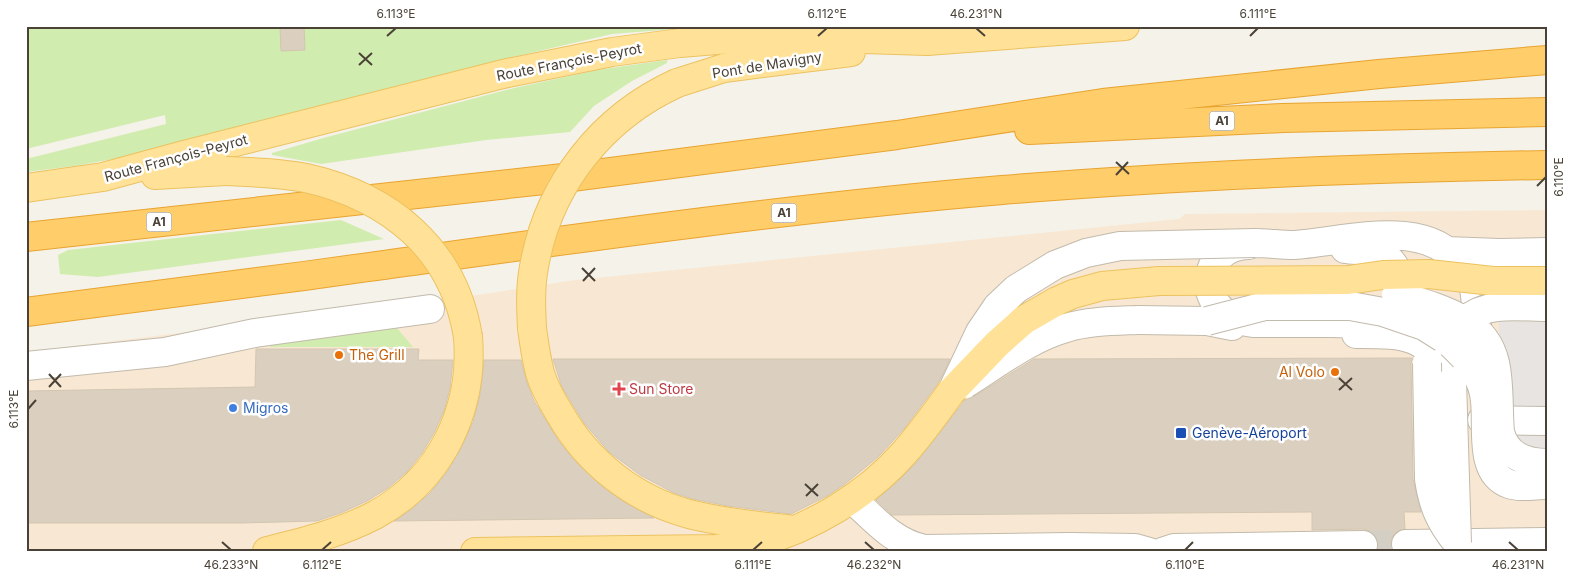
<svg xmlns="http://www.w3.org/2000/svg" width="1573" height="578" viewBox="0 0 1573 578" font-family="Inter,sans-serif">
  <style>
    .commercial { fill: #f8e8d3 }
    .green { fill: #d1ecaf }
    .parking { fill: #e7e4e1 }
    .building { fill: #dbd0c0; stroke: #d3c6b0 }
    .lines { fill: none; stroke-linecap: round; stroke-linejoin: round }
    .minor-tunnel { stroke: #d3cfc5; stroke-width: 28; stroke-dasharray: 28 14; stroke-linecap: butt }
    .minor-casing { stroke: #c2baab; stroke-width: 30 }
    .major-casing { stroke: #ecc260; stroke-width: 30 }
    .highway-casing { stroke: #e8a430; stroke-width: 30 }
    .minor { stroke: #fff; stroke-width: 28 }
    .major { stroke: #ffe298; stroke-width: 28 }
    .highway { stroke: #ffcd6a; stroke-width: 28 }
    .minor-bridge-casing { stroke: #c2baab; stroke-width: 30; stroke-linecap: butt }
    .major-bridge-casing { stroke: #ecc260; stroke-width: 30; stroke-linecap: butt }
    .minor-bridge { stroke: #fff; stroke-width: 28 }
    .major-bridge { stroke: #ffe298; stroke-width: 28 }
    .ticks { fill: none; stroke: #4a4237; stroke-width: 2 }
    .food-dot { fill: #e8710a; stroke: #fff; stroke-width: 2 }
    .health-dot { fill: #e0444e; stroke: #fff; stroke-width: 2 }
    .shop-dot { fill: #3f7fe0; stroke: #fff; stroke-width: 2 }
    .transit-dot { fill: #1a4fb4; stroke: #fff; stroke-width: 2 }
    .labels { text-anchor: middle; stroke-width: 5; stroke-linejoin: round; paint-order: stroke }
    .shield { fill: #fff; stroke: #807b73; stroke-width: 1 }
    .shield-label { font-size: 12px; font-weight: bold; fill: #4a4237 }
    .street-label { font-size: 14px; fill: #4a4237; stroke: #fff }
    .food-label { font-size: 14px; fill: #c56008; stroke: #fff; text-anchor: start }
    .health-label { font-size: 14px; fill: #be3a42; stroke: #fff; text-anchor: start }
    .shop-label { font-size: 14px; fill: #366cbe; stroke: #fff; text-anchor: start }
    .transit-label { font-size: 14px; fill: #164399; stroke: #fff; text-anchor: start }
    .neatline { fill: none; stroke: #4a4237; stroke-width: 2 }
    .ticks-label { font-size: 12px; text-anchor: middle; fill: #4a4237 }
  </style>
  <rect width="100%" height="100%" fill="#f5f2e9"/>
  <path class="commercial" d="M1547,210V552H26V352L444,300L575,280L1179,219L1185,214Z"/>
  <path class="green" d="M26,26H712L612,34L500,60L179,147L75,166L26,172V159L166,124L165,115L26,149Z
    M667,60V63L632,81L594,106L570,132L486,140L321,164L272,155V153L327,137L510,89L597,70Z
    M341,220L384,239L98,277L60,274L58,255L68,250Z
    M397,328L413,347H270L271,344L333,334Z"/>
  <path class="parking" d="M1499,311H1547V457H1500Z"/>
  <path class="building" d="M304,26L305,50L281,51L280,27Z
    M256,349H419L418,360H453L450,388L444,411L434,433L422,453L407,472L388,488L367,501L343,512L317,521L241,523H26V391L255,387Z
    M1413,358L1411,363L1413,479L1421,512H1404L1405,529L1398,531L1392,537L1390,545L1392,552H1377L1379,544L1377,537L1370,531L1363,529L1312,530V512L892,515L876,500L899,480L916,463L965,400L973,397L1034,359Z
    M553,359H950L939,382L904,429L878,457L845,484L827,496L791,514L728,506L693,499L674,493L640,475L609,452L584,423L562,387Z
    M484,360H521L527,383L534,401L558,440L572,458L605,489L624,502L654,518L394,521L408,512L430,493L447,472L461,448L473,422L480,395Z"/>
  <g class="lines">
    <path class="minor-tunnel" d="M1363,545L1406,544"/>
    <g class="minor-casing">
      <path id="minor" d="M1255,243C1268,243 1281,245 1294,245C1344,242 1430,214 1463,269C1466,275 1472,283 1474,289C1477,304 1476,320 1478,335
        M1249,245C1199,245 1191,316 1254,323C1280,323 1305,323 1331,323C1346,323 1362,325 1377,320C1404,311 1408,273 1386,257C1375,249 1358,251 1345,249
        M1446,251L1499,253L1547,252
        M1138,320L1207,321L1232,326
        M1356,334C1406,334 1426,333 1452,381
        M26,366L165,352L255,333L430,309
        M1482,420L1547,421
        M852,499C875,520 893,542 924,549L1070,547L1135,548L1149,552
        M1406,544L1547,542
        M1162,552L1174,548L1363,545"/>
    </g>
    <g class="major-casing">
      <path id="major" d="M677,83L724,68L851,52
        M155,175L226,171
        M26,188L103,177L184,155L503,74L612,52L680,43L767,36L927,41L1125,26
        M532,328C534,343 536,358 540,373C544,387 552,401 560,414C588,463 634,499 689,514C721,522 755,526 787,529
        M267,551C303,542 341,533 375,515C440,480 474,410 468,337
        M475,552L715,549C728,548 741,548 753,544C809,530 866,496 904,453C921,434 936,413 951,392"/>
    </g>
    <g class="highway-casing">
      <path id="highway" d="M1029,130L1283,118L1547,112
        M26,237L572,177L897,135L1103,103L1379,74L1547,60
        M26,312C141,297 255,283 369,267C580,238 790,208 1002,190C1183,175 1365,168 1547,165"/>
    </g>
    <use href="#minor" class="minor"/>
    <use href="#major" class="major"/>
    <use href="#highway" class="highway"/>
    <g class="minor-bridge-casing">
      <path id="minor-bridge" d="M1396,295C1435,307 1485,317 1495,363C1500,385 1498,410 1500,432C1506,455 1524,463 1547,463
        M1466,320C1487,301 1520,307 1547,307
        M1207,321L1265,306H1350L1383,312L1424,326L1443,338
        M1451,344C1466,358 1480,373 1484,394C1490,421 1476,472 1509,484C1520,488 1535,485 1547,485
        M1427,363L1429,479C1433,506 1440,522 1457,543
        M1452,381L1457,543
        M965,384C997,364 1030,338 1066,328C1089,321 1114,321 1138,320
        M954,387L980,332L997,307L1016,289L1055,265L1086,253L1120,246L1255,243"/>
    </g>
    <g class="major-bridge-casing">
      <path id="major-bridge" d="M226,171C253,172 280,173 306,178C390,197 454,249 468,337
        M532,328C531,308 530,287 534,267C548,185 602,117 677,83
        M951,392L997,344L1024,320L1057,301L1073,294L1102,286L1159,281L1348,280L1383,275L1429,274L1493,281H1547"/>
    </g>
    <use href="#minor-bridge" class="minor-bridge"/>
    <use href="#major-bridge" class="major-bridge"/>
  </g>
  <path class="ticks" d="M976,28L985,36M387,36L396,28M818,36L827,28M1250,36L1258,28M359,53L372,65M359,65L372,53M1116,162L1129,174M1116,175L1128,162M1537,186L1546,177M582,268L595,281M583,281L595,268M49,374L61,387M1339,378L1352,390M49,387L61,374M1339,390L1352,378M28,409L36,400M805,484L818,496M806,496L818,484M222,542L231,550M865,542L874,550M1509,542L1518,550M322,550L331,542M753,550L762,542M1185,550L1193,542"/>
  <g class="food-dot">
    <circle cx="339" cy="355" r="5"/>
    <circle cx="1335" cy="372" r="5"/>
  </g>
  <path class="health-dot" d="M616.5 381.5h5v5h5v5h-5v5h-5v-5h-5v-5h5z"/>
  <circle class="shop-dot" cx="233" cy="408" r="5"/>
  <rect class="transit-dot" x="1175" y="427" width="12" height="12" rx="2.5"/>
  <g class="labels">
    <g class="shield">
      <rect x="1209.5" y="111.5" width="25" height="19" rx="4"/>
      <rect x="771.5" y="203.5" width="25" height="19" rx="4"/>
      <rect x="146.5" y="212.5" width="25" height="19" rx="4"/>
    </g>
    <g class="shield-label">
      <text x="1222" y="125">A1</text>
      <text x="784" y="217">A1</text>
      <text x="159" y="226">A1</text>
    </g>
    <g class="street-label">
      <text transform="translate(569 62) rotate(-11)" y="5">Route François-Peyrot</text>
      <text transform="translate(767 65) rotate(-9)" y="5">Pont de Mavigny</text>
      <text transform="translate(176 158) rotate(-15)" y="5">Route François-Peyrot</text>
    </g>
    <g class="food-label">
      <text x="349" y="360">The Grill</text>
      <text x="1325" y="377" text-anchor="end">Al Volo</text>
    </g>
    <g class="health-label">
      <text x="629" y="394">Sun Store</text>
    </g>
    <g class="shop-label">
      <text x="243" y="413">Migros</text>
    </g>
    <g class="transit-label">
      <text x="1192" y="438">Genève-Aéroport</text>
    </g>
  </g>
  <rect width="1573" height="578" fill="none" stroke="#ffffff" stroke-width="55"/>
  <rect x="28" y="28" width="1518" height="522" class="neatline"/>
  <g class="ticks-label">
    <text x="396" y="18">6.113°E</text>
    <text x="827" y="18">6.112°E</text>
    <text x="976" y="18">46.231°N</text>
    <text x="1258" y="18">6.111°E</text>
    <text transform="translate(1559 177) rotate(-90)" y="4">6.110°E</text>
    <text transform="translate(14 409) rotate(-90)" y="4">6.113°E</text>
    <text x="231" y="569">46.233°N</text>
    <text x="322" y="569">6.112°E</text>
    <text x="753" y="569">6.111°E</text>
    <text x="874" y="569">46.232°N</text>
    <text x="1185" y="569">6.110°E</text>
    <text x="1518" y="569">46.231°N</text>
  </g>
</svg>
